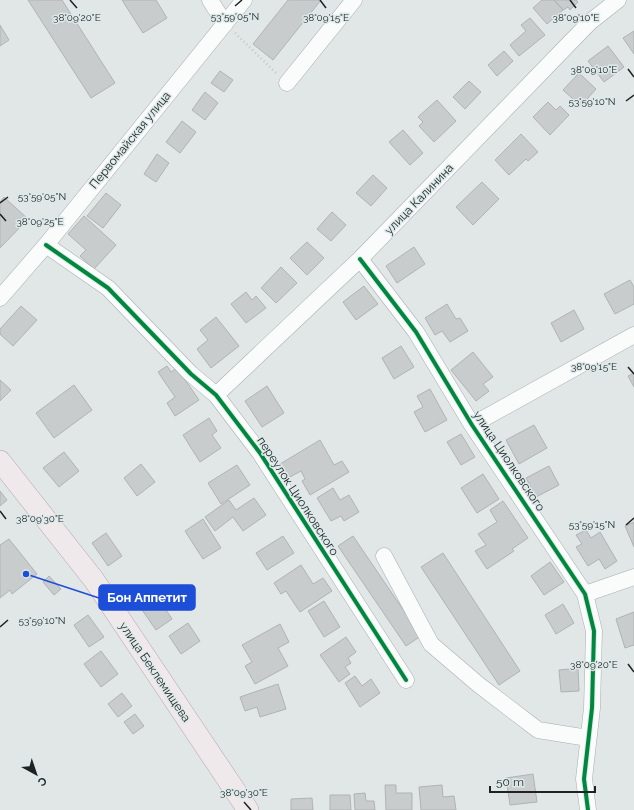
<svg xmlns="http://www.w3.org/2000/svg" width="634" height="810" viewBox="0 0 634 810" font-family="Raleway,sans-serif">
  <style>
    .building { fill: #c8cccc; stroke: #afb3b3 }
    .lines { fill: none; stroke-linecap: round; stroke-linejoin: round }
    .minor-casing { stroke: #a9adad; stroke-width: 17 }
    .major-casing { stroke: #b4a9ae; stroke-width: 22 }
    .path { stroke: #c3c6c6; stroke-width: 2.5; stroke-dasharray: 1 3; stroke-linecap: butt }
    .minor { stroke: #fafbfb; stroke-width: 16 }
    .major { stroke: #f0e9ec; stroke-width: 21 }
    .cycleway-casing { stroke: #dee9e9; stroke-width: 6 }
    .cycleway { stroke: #00873e; stroke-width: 4 }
    .ticks { fill: none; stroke: #1e2222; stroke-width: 1.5 }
    .labels { text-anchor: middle; stroke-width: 3; stroke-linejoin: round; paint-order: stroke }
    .street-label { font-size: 12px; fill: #1e2222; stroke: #dee9e9 }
    .ticks-label { font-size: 10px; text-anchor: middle; fill: #1e2222; stroke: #dee9e9; stroke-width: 3; stroke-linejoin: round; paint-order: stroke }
    .leader { fill: none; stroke: #1d4ed8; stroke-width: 1.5 }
    .callout-dot { fill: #1d4ed8; stroke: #dee9e9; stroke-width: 1.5 }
    .callout { fill: #1d4ed8; stroke: #1d4ed8; stroke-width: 1.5 }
    .callout-label { font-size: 13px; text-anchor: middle; font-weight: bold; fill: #fff }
  </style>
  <rect width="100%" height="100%" fill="#e1e6e6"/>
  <path class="building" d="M28,0H62L115,83L91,98Z
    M122,0H156L167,18L143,33Z
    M288,0H321L273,60L253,44Z
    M542,0H554L563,10L547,24L533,8Z
    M554,0H576L578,2L570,10L568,7L563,10Z
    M530,18L545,35L519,56L510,45L526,31L521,25Z
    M0,25L9,40L0,46Z
    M634,31V54L623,38Z
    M608,46L624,67L604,82L588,61Z
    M504,51L513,61L497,76L488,65Z
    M220,71L233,80L224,92L211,83Z
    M579,73L596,89L581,106L563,90Z
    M469,81L481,92L465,109L453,97Z
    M205,92L218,103L205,120L192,110Z
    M437,100L456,121L434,142L419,126L423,122L418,117Z
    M548,102L556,110L560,106L569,115L550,135L533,117Z
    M182,121L196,132L180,153L166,142Z
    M403,130L423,153L410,165L389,142Z
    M521,134L538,152L528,161L526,159L509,175L495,160Z
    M157,154L169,163L156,182L144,174Z
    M373,175L387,188L371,206L356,193Z
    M482,182L499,199L473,225L456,207Z
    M106,193L121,205L103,228L87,216Z
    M4,197L28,219L0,248V202Z
    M332,212L346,225L331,241L317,229Z
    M84,216L116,245L94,269L80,256L86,250L68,234Z
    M307,242L324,258L307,275L290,258Z
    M414,247L425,264L397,283L386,266Z
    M281,267L297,283L276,303L261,288Z
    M630,280L634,287V304L615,314L604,294Z
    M364,286L378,304L356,320L343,302Z
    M246,292L252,300L256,296L266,308L246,323L231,304Z
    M447,304L456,319L460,318L468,331L450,342L442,331L435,335L425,318Z
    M21,306L37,320L13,346L0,334V329Z
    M574,310L584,329L561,342L551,323Z
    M216,317L239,346L211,368L197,349L208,340L200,330Z
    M401,346L414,367L394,379L382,358Z
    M473,352L493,377L483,384L489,391L476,401L451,370Z
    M167,366L171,372L177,368L199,400L175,416L167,403L175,397L158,372Z
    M634,373V387L628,376Z
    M0,380L11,390L0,401Z
    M74,385L92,410L54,438L36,413Z
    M267,386L284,413L262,427L245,401Z
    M430,389L447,420L425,432L414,412L423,407L417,396Z
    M209,418L217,431L212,435L221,448L200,462L183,435Z
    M534,425L547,448L519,464L506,440Z
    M461,434L475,457L461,465L447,442Z
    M320,440L334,465L342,461L349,472L310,495L302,481L305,479L301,471L288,478L280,464Z
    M64,452L79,471L59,487L43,468Z
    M141,464L155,482L137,496L124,478Z
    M237,465L250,485L221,504L208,483Z
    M549,466L559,485L536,497L526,478Z
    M483,474L499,499L477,513L461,488Z
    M333,488L340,500L349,495L359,512L344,521L341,516L331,521L317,498Z
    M0,491L7,500L0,506Z
    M254,498L266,515L243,531L233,517L215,531L205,517L229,500L236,510Z
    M503,501L528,538L512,549L514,551L487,569L475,551L486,545L478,534L497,522L490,510Z
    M203,519L221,548L203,559L185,531Z
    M634,522V547L625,526Z
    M586,530L591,538L600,532L617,561L605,569L599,559L588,566L576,547L582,544L576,535Z
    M106,533L122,556L108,566L92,543Z
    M283,536L294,553L267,570L256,553Z
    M353,536L421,636L406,646L338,546Z
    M9,539L37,574L12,594L10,590L0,598V545Z
    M443,553L520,671L499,685L421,567Z
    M550,562L564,582L544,595L531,576Z
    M301,565L313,584L323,578L332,591L300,612L286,591L281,594L274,583Z
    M49,576L61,589L54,595L43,582Z
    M157,596L172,619L156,630L140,607Z
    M324,601L340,627L324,637L308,611Z
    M563,604L574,623L556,634L545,615Z
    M634,612V645L625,648L616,619Z
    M88,615L104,637L89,647L74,625Z
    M188,623L200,641L181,654L169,636Z
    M280,624L289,642L278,648L288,666L255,684L245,666L252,662L242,645Z
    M346,637L356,652L348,658L351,663L345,667L350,674L339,682L320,655Z
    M101,651L118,674L101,687L84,664Z
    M578,668L579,691L561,692L559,670Z
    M355,676L362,686L371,679L380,693L360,707L345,683Z
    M278,684L286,709L260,717L257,707L245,711L240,697Z
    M122,693L132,706L118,717L108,704Z
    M135,714L144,726L133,734L124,722Z
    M533,774L537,802L510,805L506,778Z
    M385,785H396V793H412V810H386Z
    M442,785L443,797L454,796L456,810H421L419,787Z
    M365,793L366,801H374L375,810H355L354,794Z
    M330,795H350L351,810H330Z
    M312,798L313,810H291V799Z"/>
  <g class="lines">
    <g class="minor-casing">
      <path id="minor" d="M210,0L225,24
        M287,83L354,0
        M46,245L108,288L191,374L216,395L260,453L406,680
        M360,259L416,332L472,425L585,594L594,631L592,708L584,779L588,810
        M0,298L46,245L244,0
        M216,395L360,259L590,22L618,0
        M472,425L634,335
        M384,556L431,644L479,685L538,730L588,738
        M585,594L634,577"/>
    </g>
    <g class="major-casing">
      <path id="major" d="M0,461L94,580L248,810"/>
    </g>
    <path class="path" d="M235,33L276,73"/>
    <use href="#minor" class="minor"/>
    <use href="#major" class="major"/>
    <g class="cycleway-casing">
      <path id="cycleway" d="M46,245L108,288L191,374L216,395L260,453L406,680
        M360,259L416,332L472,425L585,594L594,631L592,708L584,779L588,810"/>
    </g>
    <use href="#cycleway" class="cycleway"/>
  </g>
  <path class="ticks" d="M70,0L77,8M320,0L326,8M570,0L576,8M235,6L242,0M628,69L634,77M626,101L634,95M0,203L8,197M0,214L6,221M628,367L634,374M0,511L6,519M626,525L634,518M0,627L8,620M628,664L634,672M244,802L251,810"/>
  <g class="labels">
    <g class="street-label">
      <text transform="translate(130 140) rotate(-51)" y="4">Первомайская улица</text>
      <text transform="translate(419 199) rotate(-46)" y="4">улица Калинина</text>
      <text transform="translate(509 461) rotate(56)" y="4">улица Циолковского</text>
      <text transform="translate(298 496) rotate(57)" y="4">переулок Циолковского</text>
      <text transform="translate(155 672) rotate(56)" y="4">улица Беклемищева</text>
    </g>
  </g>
  <g class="ticks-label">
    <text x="235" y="20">53°59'05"N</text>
    <text x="77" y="21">38°09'20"E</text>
    <text x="326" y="21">38°09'15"E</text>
    <text x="576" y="21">38°09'10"E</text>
    <text x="594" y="73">38°09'10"E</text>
    <text x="592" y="105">53°59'10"N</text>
    <text x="42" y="200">53°59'05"N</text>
    <text x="40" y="225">38°09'25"E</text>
    <text x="594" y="370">38°09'15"E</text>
    <text x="40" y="522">38°09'30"E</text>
    <text x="592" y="528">53°59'15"N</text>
    <text x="42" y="624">53°59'10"N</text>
    <text x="594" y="668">38°09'20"E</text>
    <text x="244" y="796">38°09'30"E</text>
  </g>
  <path class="leader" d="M26 574L99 598"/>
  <circle class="callout-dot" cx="26" cy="574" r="4"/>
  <rect class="callout" x="99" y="585" width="96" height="25" rx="4"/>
  <g class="callout-label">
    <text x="147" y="602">Бон Аппетит</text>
  </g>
  <g transform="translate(36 774) rotate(140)" stroke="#dee9e9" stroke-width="3" paint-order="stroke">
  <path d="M0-3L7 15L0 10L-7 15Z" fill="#1e2222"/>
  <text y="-6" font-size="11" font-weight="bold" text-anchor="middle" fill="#1e2222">С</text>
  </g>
  <path d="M490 786v6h105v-6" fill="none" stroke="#1e2222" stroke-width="2"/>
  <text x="496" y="786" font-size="12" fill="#1e2222" stroke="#dee9e9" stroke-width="3" paint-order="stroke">50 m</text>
</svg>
